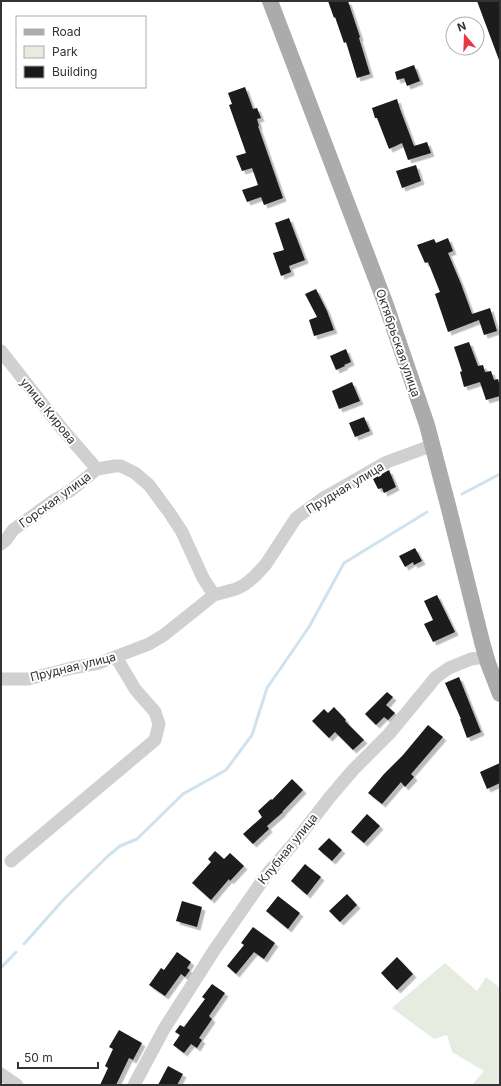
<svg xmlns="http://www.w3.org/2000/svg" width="501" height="1086" viewBox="0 0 501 1086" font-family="Inter,sans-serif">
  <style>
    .green { fill: #e6ecdf }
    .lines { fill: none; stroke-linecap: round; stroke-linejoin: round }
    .stream { stroke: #cfe2ee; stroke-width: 3 }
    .building { fill: #1a1a1a; filter: url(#shadow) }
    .minor { stroke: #d0d0d0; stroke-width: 13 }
    .major { stroke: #ababab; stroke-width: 16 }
    .labels { text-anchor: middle; stroke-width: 4; stroke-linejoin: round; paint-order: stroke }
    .street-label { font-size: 12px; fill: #333; stroke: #fff }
  </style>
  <defs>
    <filter id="shadow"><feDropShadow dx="3.5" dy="3.5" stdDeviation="0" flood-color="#0004"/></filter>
  </defs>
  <rect width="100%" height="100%" fill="#fff"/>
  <path class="green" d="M445,963L477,991L486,977L500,988V1085H475L473,1084L484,1071L452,1052L447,1035L434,1039L392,1008Z"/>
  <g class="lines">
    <path class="stream" d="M462,494L500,474
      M24,944L64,899L109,855L120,846L137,839L183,794L226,770L252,735L267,688L309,627L344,563L427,512
      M1,968L16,952"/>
  </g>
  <path class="building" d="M328,1H348L360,37L359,38L370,74L357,78L346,42L344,43L335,17L334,18Z
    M477,1H500V60H499Z
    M414,65L420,81L407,86L404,78L397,80L395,72Z
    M245,87L253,109L257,108L261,118L257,119L259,126H258L283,198L264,205L261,197L247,202L242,190L258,185L252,168L242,171L236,156L246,153L229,105L232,104L228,93Z
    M397,99L400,109L414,146L427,142L431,153L408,160L402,143L389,149L377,118H375L372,108Z
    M416,165L421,181L402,188L396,171Z
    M289,218L305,260L289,266L291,272L281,276L273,253L284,250L275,223Z
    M448,238L453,251L448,253L461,284L472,314L490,308L497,331L484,335L479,320L448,332L435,294L440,292L428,262L425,263L417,245L434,239L436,243Z
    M316,289L327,311L334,330L314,336L309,320L317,317L305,294Z
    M469,342L478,366L483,365L485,372L491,371L494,380L498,379L500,386V396L486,400L480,382L464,387L460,372L462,371L454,347Z
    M346,349L351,362L344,365L345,366L336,370L330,356Z
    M352,382L360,401L339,409L332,391Z
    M364,417L370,431L355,437L349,423Z
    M389,470L396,487L384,493L382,488L378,489L373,479Z
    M415,548L422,561L414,565L413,562L405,567L399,556Z
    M437,595L455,632L433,642L424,624L433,620L424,601Z
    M459,677L481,732L467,738L460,719H461L445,683Z
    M387,692L393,697L386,705L395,713L388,720L384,717L376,725L365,714Z
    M334,707L346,720L345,721L364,740L353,750L335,732L329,738L312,721L324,709L328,713Z
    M428,725L443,737L411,774L414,777L405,787L401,782L382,804L368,793L384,774L403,755Z
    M500,763V783L487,789L480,772Z
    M292,779L303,790L282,812H283L267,826L269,829L253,844L243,834L262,817L258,811L271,799L272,800Z
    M367,814L380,826L364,843L351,832Z
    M329,838L342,850L332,861L318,849Z
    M215,851L224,859L230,853L244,866L230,881L229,879L211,900L192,883L211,862L208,859Z
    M305,864L321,877L307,895L291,881Z
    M347,894L357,905L340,922L329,911Z
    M278,896L300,913L288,929L266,911Z
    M182,901L202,907L197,927L176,921Z
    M253,927L275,943L264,959L254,952L236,974L227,966L244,945L241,943Z
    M177,952L191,962L187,968L190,970L185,977L181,974L165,996L149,985L161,968L164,970Z
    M397,957L413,974L397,990L381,973Z
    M212,984L225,993L209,1016L212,1019L199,1038L202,1040L197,1048L191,1044L184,1053L173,1045L180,1035L175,1032L180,1025L184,1027L205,999L202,997Z
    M119,1030L142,1043L133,1060L129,1058L116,1085H100L108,1068L105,1066L113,1049L109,1047Z
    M168,1066L183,1074L177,1085H158Z"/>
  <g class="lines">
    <path class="minor" d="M1,351L63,430L97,469
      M1,544L6,540L13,530L53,501L70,491L97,469L115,466H121L135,473L149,485L169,512L182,532L203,578L214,595
      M1,679H28L72,668L99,663L149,644L164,635L214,595L236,589L244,585L254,577L266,564L296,518L322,499L387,462L433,445
      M11,861L155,740L159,724L155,712L135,689L116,657
      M1,1074L17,1085
      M134,1085L164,1029L215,949L267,874L294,843L330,797L353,770L389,734L436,677L449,668L471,659L486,657"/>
    <path class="major" d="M270,1L386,305L427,425L449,509L482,642L488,663L500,694"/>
  </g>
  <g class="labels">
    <g class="street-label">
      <text transform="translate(398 343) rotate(71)" y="4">Октябрьская улица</text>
      <text transform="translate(48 411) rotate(51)" y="4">улица Кирова</text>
      <text transform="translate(345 488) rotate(-31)" y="4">Прудная улица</text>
      <text transform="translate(55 500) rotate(-36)" y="4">Горская улица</text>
      <text transform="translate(73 667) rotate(-14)" y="4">Прудная улица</text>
      <text transform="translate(288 849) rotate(-51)" y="4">Клубная улица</text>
    </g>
  </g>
  <rect width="501" height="1086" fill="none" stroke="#333333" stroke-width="4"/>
  <rect x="16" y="16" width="130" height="72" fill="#ffffff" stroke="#adadad"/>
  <rect x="24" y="29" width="20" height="6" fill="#ababab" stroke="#adadad"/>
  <text x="52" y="36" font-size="12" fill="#333333">Road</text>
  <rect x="24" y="46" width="20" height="12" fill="#e6ecdf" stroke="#adadad"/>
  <text x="52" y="56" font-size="12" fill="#333333">Park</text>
  <rect x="24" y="66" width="20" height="12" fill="#1a1a1a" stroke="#adadad"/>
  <text x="52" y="76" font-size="12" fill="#333333">Building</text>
  <g transform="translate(465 36) rotate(341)"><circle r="19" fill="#ffffff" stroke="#adadad"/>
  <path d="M0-3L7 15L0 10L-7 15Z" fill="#e63946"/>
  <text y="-6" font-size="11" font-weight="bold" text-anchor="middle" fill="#333333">N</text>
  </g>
  <path d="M18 1062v6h80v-6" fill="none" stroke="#333333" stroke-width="2"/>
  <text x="24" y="1062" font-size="12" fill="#333333" stroke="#ffffff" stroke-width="3" paint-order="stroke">50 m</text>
</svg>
